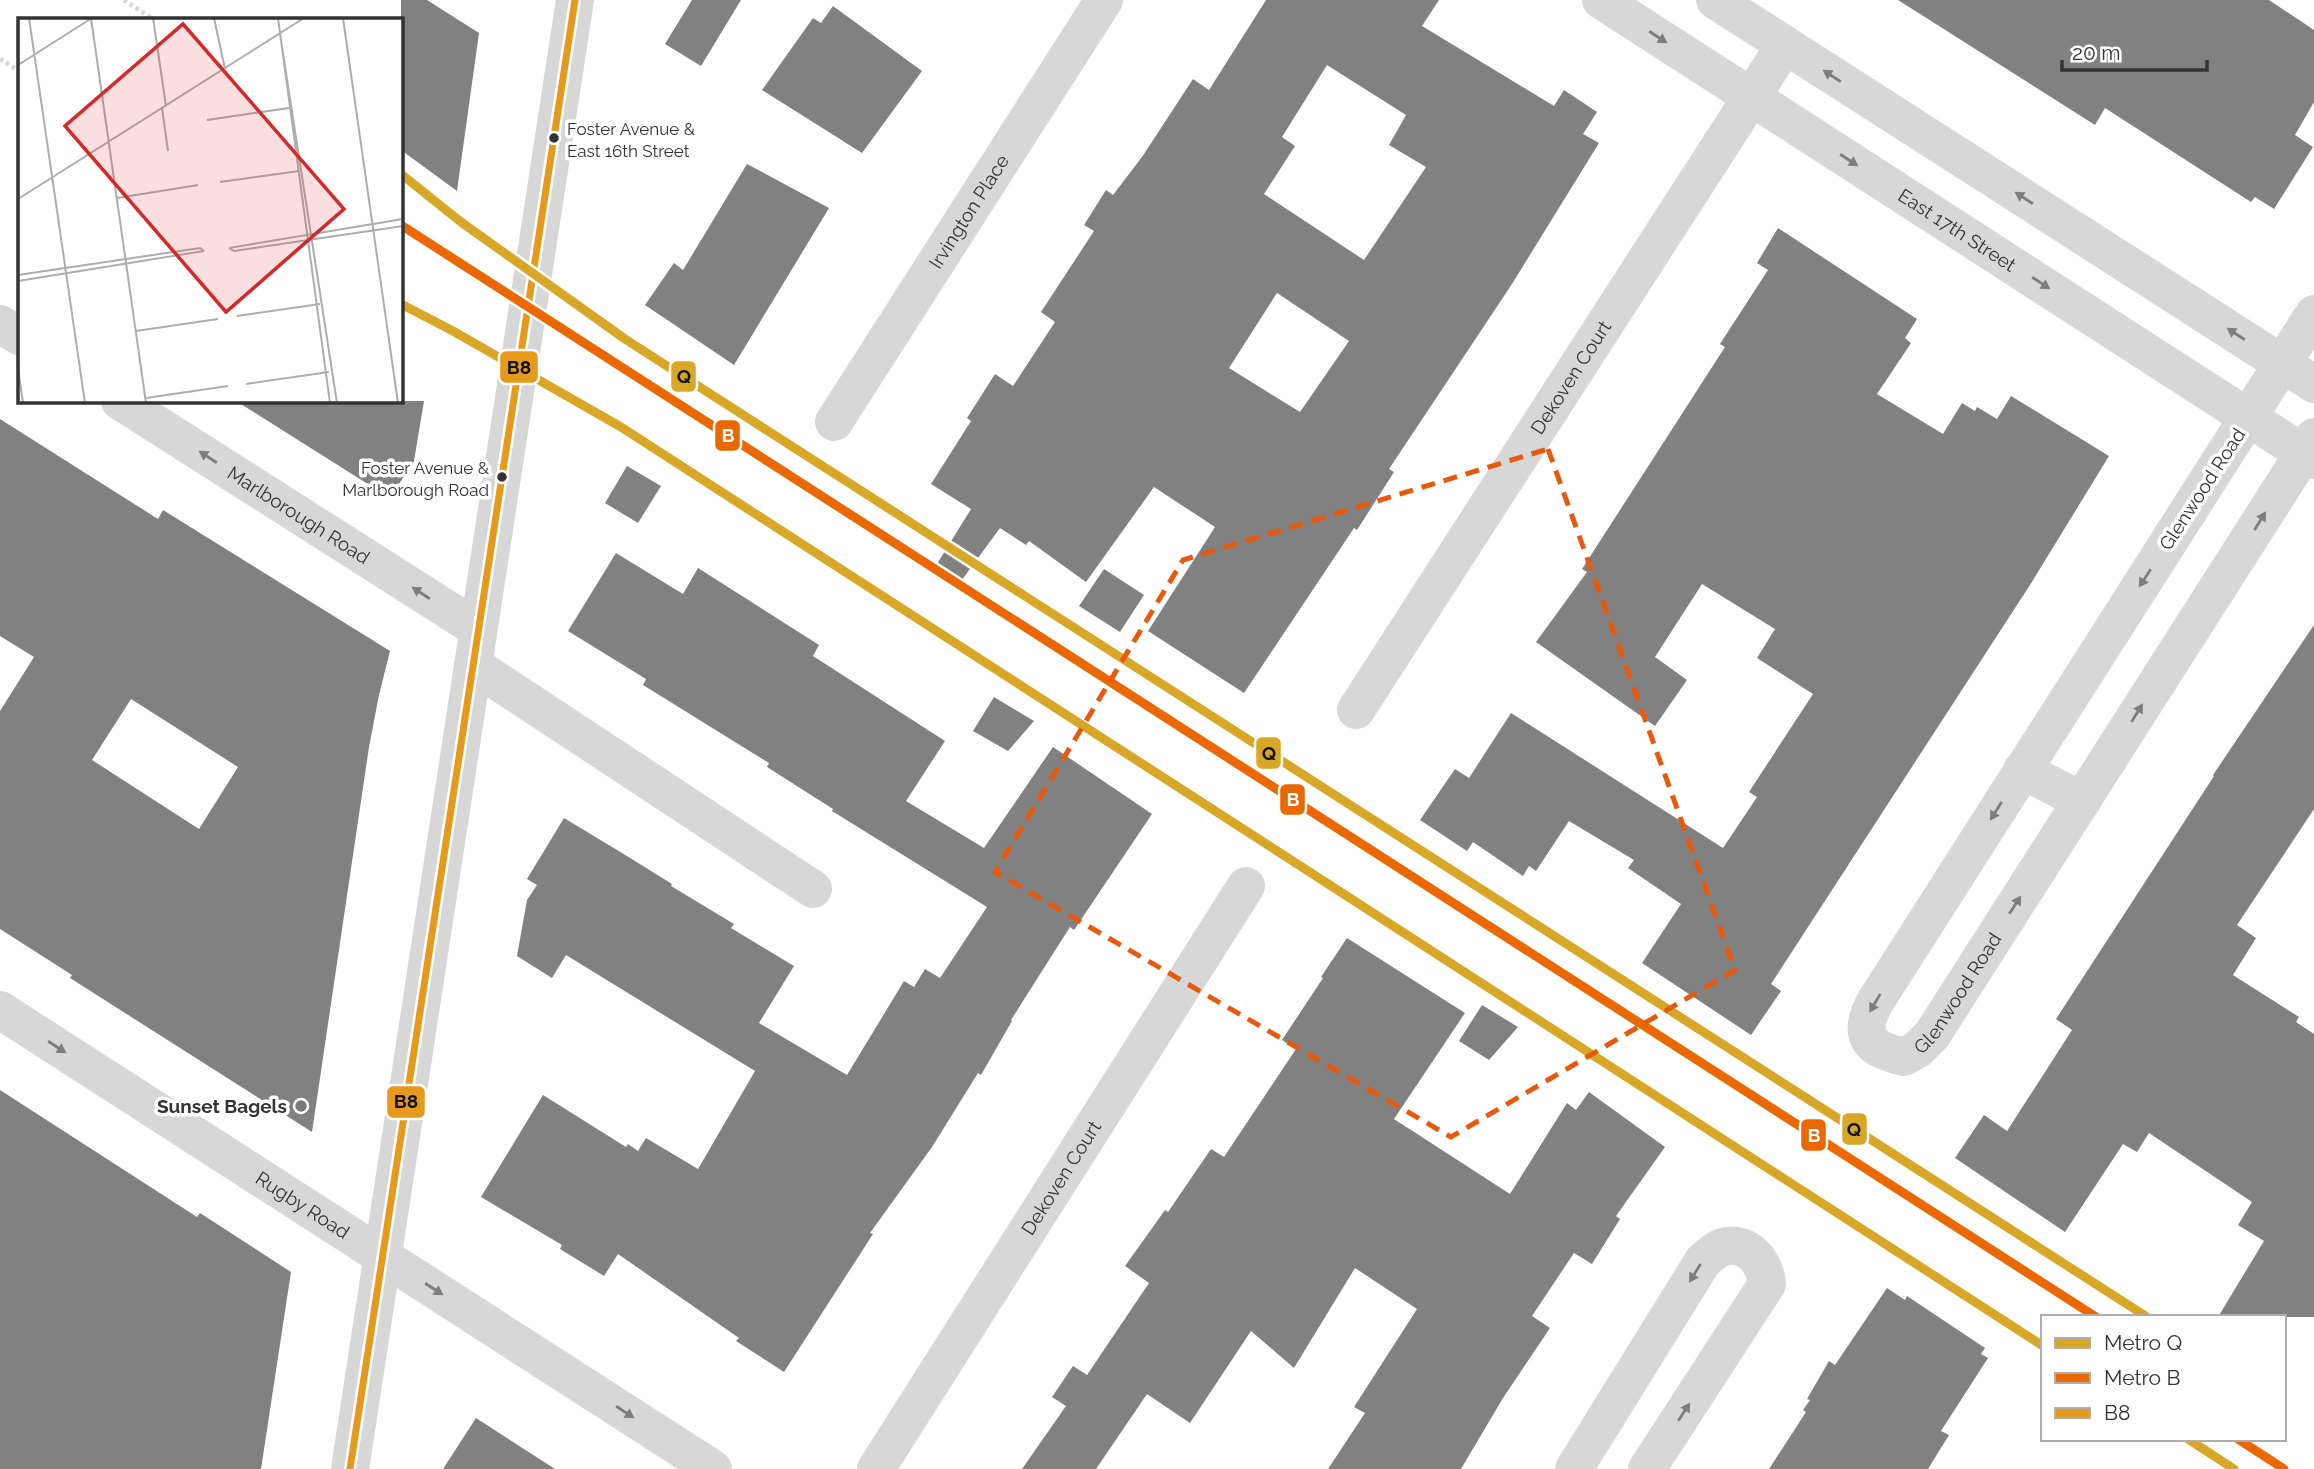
<svg xmlns="http://www.w3.org/2000/svg" width="2314" height="1469" viewBox="0 0 2314 1469" font-family="Raleway,sans-serif">
  <style>
    .building { fill: #818181; fill-rule: evenodd }
    .lines { fill: none; stroke-linecap: round; stroke-linejoin: round }
    .path { stroke: #d6d6d6; stroke-width: 4.5; stroke-dasharray: 3.5 3.5; stroke-linecap: butt }
    .minor { stroke: #d7d7d7; stroke-width: 38 }
    .bus-1-casing { stroke: #fff; stroke-width: 12 }
    .bus-1 { stroke: #e69a1c; stroke-width: 7 }
    .metro-1-casing { stroke: #fff; stroke-width: 14 }
    .metro-2-casing { stroke: #fff; stroke-width: 14 }
    .metro-1 { stroke: #d9a728; stroke-width: 9 }
    .metro-2 { stroke: #eb6800; stroke-width: 9 }
    .oneway { fill: #7d7d7d }
    .marked { fill: none; stroke: #e8590c; stroke-width: 5; stroke-dasharray: 14 9; stroke-linejoin: round }
    .bus-dot { fill: #333; stroke: #fff; stroke-width: 2.5 }
    .poi-dot { fill: #7a7a7a; stroke: #fff; stroke-width: 2.5 }
    .labels { text-anchor: middle; stroke-width: 7; stroke-linejoin: round; paint-order: stroke }
    .bus-label { font-size: 17px; fill: #333; stroke: #fff; text-anchor: start }
    .street-label { font-size: 19px; fill: #333; stroke: #fff }
    .poi-label { font-size: 19px; font-weight: bold; fill: #333; stroke: #fff; text-anchor: end }
    .inset-road { fill: none; stroke: #adadad; stroke-width: 2 }
    .view { fill: #d62828; fill-opacity: 0.15; stroke: #d62828; stroke-width: 3.5 }
    .inset-edge { fill: none; stroke: #333; stroke-width: 3.5 }
    .line-badge { stroke: #fff; stroke-width: 2.5 }
    .badge-label { font-size: 19px; text-anchor: middle; font-weight: bold; fill: #fff }
    .pale-badge-label { font-size: 19px; text-anchor: middle; font-weight: bold; fill: #111 }
  </style>
  <rect width="100%" height="100%" fill="#fff"/>
  <path class="building" d="M401,0H427L479,33L457,191L401,150Z
    M692,0H741L701,66L665,44Z
    M1266,0H1439L1422,26L1554,106L1564,90L1597,112L1583,134L1599,143L1512,284L1389,469L1394,472L1357,530L1354,528L1244,693L1148,631L1215,527L1154,487L1086,582L1029,541L1026,545L1000,528L956,588L932,572L971,509L931,484L971,421L967,418L995,374L1013,386L1055,322L1041,312L1094,231L1084,225L1106,190L1113,195L1142,157L1193,79L1209,90ZM1327,65L1406,115L1389,145L1426,167L1364,260L1264,194L1295,146L1282,137ZM1277,293L1349,341L1300,412L1229,368Z
    M1898,0H2269L2314,30V102L2295,135L2313,147L2274,209L2255,197L2251,202L2105,108L2095,125Z
    M833,6L922,71L862,153L762,90L813,18L821,23Z
    M747,164L829,208L734,365L645,305L674,263L683,270Z
    M1778,228L1917,319L1905,338L1911,343L1877,394L1943,434L1962,403L1975,411L1977,407L1997,419L2011,396L2109,456L2030,585L1771,984L1781,991L1751,1035L1642,963L1681,904L1628,868L1634,860L1569,821L1536,871L1529,866L1523,876L1473,842L1467,851L1420,820L1455,769L1469,778L1511,713L1723,848L1757,797L1749,792L1813,694L1757,658L1775,629L1702,584L1655,657L1687,680L1655,726L1536,642L1587,572L1582,569L1725,347L1720,344L1768,270L1757,263Z
    M236,401H424L414,461L390,498Z
    M0,419L158,519L163,510L390,651L379,695L369,747L312,1132L70,978L72,975L0,929V711L34,657L0,636ZM131,699L238,767L199,829L92,760Z
    M627,466L661,486L638,523L605,503Z
    M616,553L683,594L698,568L819,645L813,656L945,741L906,801L984,848L1053,747L1152,814L1074,930L1070,927L1011,1020L1012,1021L981,1075L978,1073L932,1147L870,1233L873,1234L784,1372L736,1341L739,1338L618,1254L604,1276L560,1249L562,1245L481,1197L543,1095L626,1147L628,1144L638,1151L646,1138L698,1169L755,1071L566,955L552,978L517,956L527,900L537,885L527,879L564,818L622,853L672,884L671,886L734,924L731,928L794,966L759,1023L847,1075L904,981L914,987L925,969L940,978L987,907L832,811L833,809L767,767L769,763L643,685L646,679L568,631Z
    M1104,569L1144,595L1120,632L1079,606Z
    M2314,625V809L2237,925L2256,938L2233,975L2299,1017L2296,1022L2314,1034V1317H2218L2264,1241L2238,1225L2252,1202L2149,1133L2137,1152L2123,1144L2065,1232L1955,1158L1984,1115L2007,1131L2072,1030L2056,1019L2214,776L2213,775Z
    M994,697L1034,721L1008,751L973,731Z
    M1347,938L1465,1013L1394,1119L1510,1194L1567,1103L1576,1110L1589,1092L1665,1147L1616,1216L1620,1219L1592,1264L1574,1253L1532,1316L1550,1328L1503,1398L1461,1469H1328L1365,1413L1354,1407L1417,1309L1355,1268L1294,1368L1251,1331L1190,1423L1147,1394L1096,1469H1022L1066,1406L1052,1397L1073,1366L1087,1375L1149,1283L1125,1266L1165,1210L1168,1212L1211,1149L1224,1157L1296,1049L1282,1040L1323,978L1321,977Z
    M1482,1005L1518,1027L1489,1060L1459,1041Z
    M0,1090L197,1217L200,1213L291,1272L261,1469H0Z
    M1887,1288L1905,1300L1907,1296L1985,1348L1981,1354L1988,1358L1941,1431L1949,1435L1928,1469H1769L1806,1412L1803,1410L1810,1400L1807,1399L1829,1361L1835,1365Z
    M476,1418L555,1469H443Z"/>
  <g class="lines">
    <path class="path" d="M124,0L153,19
      M0,59L19,71
      M401,179L452,218L470,234
      M401,300L456,330"/>
    <g class="minor">
      <path id="s1" d="M1601,0L2314,460"/>
      <path d="M1715,0L2314,384"/>
      <path id="s2" d="M2314,314L1875,1002C1856,1037 1870,1049 1904,1057L1918,1049L1932,1035L2314,437"/>
      <path d="M0,324L19,336"/>
      <path id="s3" d="M120,401L478,629"/>
      <path id="s4" d="M834,422L1104,0"/>
      <path d="M473,665L813,889"/>
      <path id="s5" d="M1356,710L1785,45"/>
      <path d="M2022,770L2082,801"/>
      <path id="s6" d="M0,1010L713,1469"/>
      <path d="M350,1469L575,0"/>
      <path id="s7" d="M876,1469L1246,886"/>
      <path d="M1574,1469L1703,1261C1710,1255 1718,1247 1727,1246C1751,1243 1765,1264 1767,1284L1647,1469"/>
    </g>
    <g class="bus-1-casing">
      <path id="bus-1" d="M350,1469L575,0"/>
    </g>
    <use href="#bus-1" class="bus-1"/>
    <g class="metro-1-casing">
      <path id="metro-1" d="M401,174L461,222L625,339L2147,1317
        M401,304L453,331L621,427L2043,1346
        M2188,1439L2234,1469"/>
    </g>
    <g class="metro-2-casing">
      <path id="metro-2" d="M401,225L2096,1317
        M2238,1439L2284,1469"/>
    </g>
    <use href="#metro-1" class="metro-1"/>
    <use href="#metro-2" class="metro-2"/>
  </g>
  <defs><path id="oneway-solid" d="M-6-.8H1V-3.2L6.5 0L1 3.2V.8H-6Z" transform="scale(1.75)"/></defs>
  <g class="oneway">
    <use href="#oneway-solid" transform="translate(1658 37) rotate(33)"/>
    <use href="#oneway-solid" transform="translate(1832 76) rotate(-147)"/>
    <use href="#oneway-solid" transform="translate(1849 160) rotate(33)"/>
    <use href="#oneway-solid" transform="translate(2024 198) rotate(-147)"/>
    <use href="#oneway-solid" transform="translate(2041 283) rotate(33)"/>
    <use href="#oneway-solid" transform="translate(2236 334) rotate(-147)"/>
    <use href="#oneway-solid" transform="translate(208 457) rotate(-147)"/>
    <use href="#oneway-solid" transform="translate(2260 521) rotate(-58)"/>
    <use href="#oneway-solid" transform="translate(2145 578) rotate(123)"/>
    <use href="#oneway-solid" transform="translate(421 593) rotate(-147)"/>
    <use href="#oneway-solid" transform="translate(2137 713) rotate(-58)"/>
    <use href="#oneway-solid" transform="translate(1996 811) rotate(122)"/>
    <use href="#oneway-solid" transform="translate(2015 905) rotate(-57)"/>
    <use href="#oneway-solid" transform="translate(1875 1003) rotate(120)"/>
    <use href="#oneway-solid" transform="translate(57 1047) rotate(33)"/>
    <use href="#oneway-solid" transform="translate(1695 1273) rotate(122)"/>
    <use href="#oneway-solid" transform="translate(434 1289) rotate(33)"/>
    <use href="#oneway-solid" transform="translate(625 1412) rotate(33)"/>
    <use href="#oneway-solid" transform="translate(1684 1412) rotate(-57)"/>
  </g>
  <path class="marked" d="M1548,449L1735,970L1451,1137L995,872L1183,560Z"/>
  <g class="bus-dot">
    <circle cx="554" cy="138" r="6"/>
    <circle cx="502" cy="477" r="6"/>
  </g>
  <circle class="poi-dot" cx="301" cy="1106" r="7"/>
  <g class="labels">
    <g class="bus-label">
      <text x="567" y="135">Foster Avenue &amp;<tspan x="567" dy="22">East 16th Street</tspan></text>
      <text x="489" y="474" text-anchor="end">Foster Avenue &amp;<tspan x="489" dy="22">Marlborough Road</tspan></text>
    </g>
    <g class="street-label">
      <text dy="7" stroke="none"><textPath href="#s4" startOffset="250">Irvington Place</textPath></text>
      <text dy="7" stroke="none"><textPath href="#s1" startOffset="424">East 17th Street</textPath></text>
      <text dy="7" stroke="none"><textPath href="#s5" startOffset="396">Dekoven Court</textPath></text>
      <text transform="translate(2202 489) rotate(-57)" y="7">Glenwood Road</text>
      <text dy="7" stroke="none"><textPath href="#s3" startOffset="212">Marlborough Road</textPath></text>
      <text dy="7" stroke="none"><textPath href="#s2" startOffset="980">Glenwood Road</textPath></text>
      <text dy="7" stroke="none"><textPath href="#s7" startOffset="345">Dekoven Court</textPath></text>
      <text dy="7" stroke="none"><textPath href="#s6" startOffset="360">Rugby Road</textPath></text>
    </g>
    <g class="poi-label">
      <text x="287" y="1113">Sunset Bagels</text>
    </g>
  </g>
  <g transform="translate(18 18)">
    <rect width="385" height="385" fill="#fff"/>
    <path class="inset-road" d="M11,0L67,385M73,0L128,385M135,0L148,88M196,0L207,51M260,0L312,385M325,0L380,385M262,16L319,385M0,47L74,0M144,90L150,133M189,102L271,90M202,164L281,153M99,180L180,167M0,181L286,0M211,230L385,201M211,230L216,233L385,208M0,257L182,230L186,233M0,263L186,233M219,298L302,286M118,313L200,301M0,350L5,385M228,366L311,354M128,380L210,368"/>
    <path class="view" d="M165,6L326,191L208,294L47,108Z"/>
    <rect width="385" height="385" class="inset-edge"/>
  </g>
  <g class="line-badge">
    <rect x="499" y="350" width="40" height="34" rx="7" fill="#e69a1c"/>
    <rect x="670" y="360" width="27" height="33" rx="7" fill="#d9a728"/>
    <rect x="714" y="419" width="27" height="33" rx="7" fill="#eb6800"/>
    <rect x="1255" y="736" width="27" height="34" rx="7" fill="#d9a728"/>
    <rect x="1279" y="783" width="27" height="33" rx="7" fill="#eb6800"/>
    <rect x="386" y="1085" width="40" height="34" rx="7" fill="#e69a1c"/>
    <rect x="1841" y="1112" width="27" height="34" rx="7" fill="#d9a728"/>
    <rect x="1800" y="1118" width="27" height="34" rx="7" fill="#eb6800"/>
  </g>
  <g class="badge-label">
    <text x="728" y="442">B</text>
    <text x="1293" y="806">B</text>
    <text x="1814" y="1142">B</text>
  </g>
  <g class="pale-badge-label">
    <text x="519" y="374">B8</text>
    <text x="684" y="383">Q</text>
    <text x="1269" y="760">Q</text>
    <text x="406" y="1108">B8</text>
    <text x="1854" y="1136">Q</text>
  </g>
  <rect x="2041" y="1315" width="245" height="126" fill="#ffffff" stroke="#adadad" stroke-width="2"/>
  <rect x="2055" y="1338" width="35" height="10" fill="#d9a728" stroke="#adadad" stroke-width="2"/>
  <text x="2104" y="1350" font-size="21" fill="#333333">Metro Q</text>
  <rect x="2055" y="1373" width="35" height="10" fill="#eb6800" stroke="#adadad" stroke-width="2"/>
  <text x="2104" y="1385" font-size="21" fill="#333333">Metro B</text>
  <rect x="2055" y="1408" width="35" height="10" fill="#e69a1c" stroke="#adadad" stroke-width="2"/>
  <text x="2104" y="1420" font-size="21" fill="#333333">B8</text>
  <path d="M2062 60v10h145v-10" fill="none" stroke="#333333" stroke-width="3.5"/>
  <text x="2072" y="60" font-size="21" fill="#333333" stroke="#ffffff" stroke-width="5" paint-order="stroke">20 m</text>
</svg>
